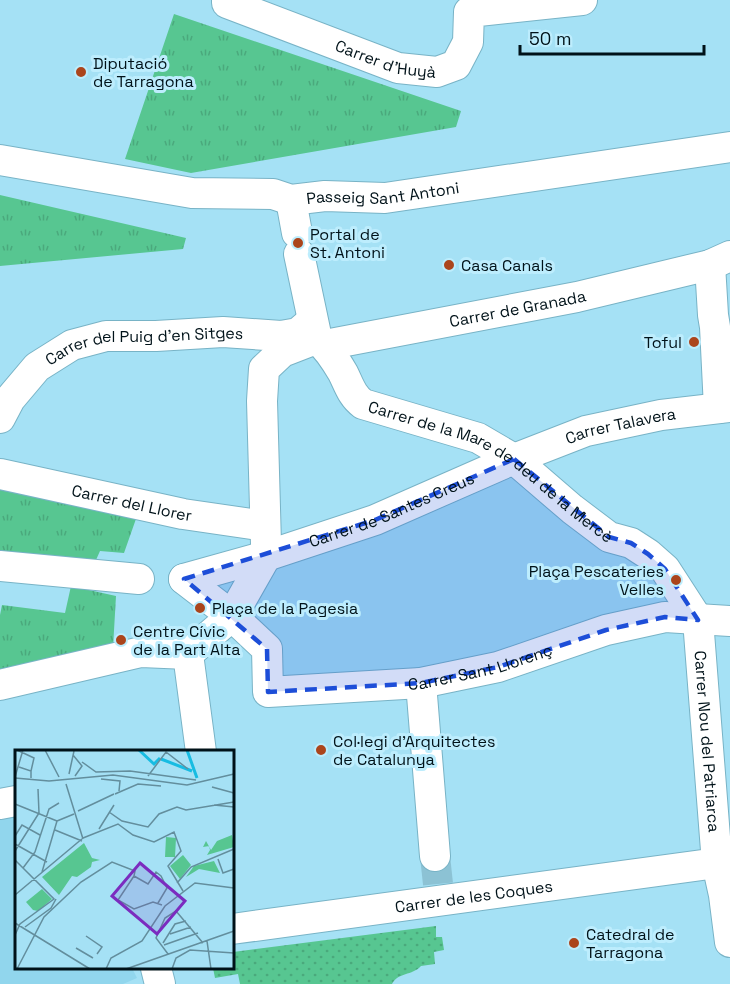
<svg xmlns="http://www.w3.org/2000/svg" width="730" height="984" viewBox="0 0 730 984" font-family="'Space Grotesk',sans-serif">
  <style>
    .built { fill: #91d6ed }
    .grass { fill: url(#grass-tufts) }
    .garden { fill: url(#garden-dots) }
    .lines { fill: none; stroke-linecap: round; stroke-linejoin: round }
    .minor-tunnel { stroke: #8cc2d4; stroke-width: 30; stroke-dasharray: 30 15; stroke-linecap: butt }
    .minor-casing { stroke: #78b3c6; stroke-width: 32 }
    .minor { stroke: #fff; stroke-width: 30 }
    .marked { fill: #1d4ed8; fill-opacity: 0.2; stroke: #1d4ed8; stroke-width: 4.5; stroke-dasharray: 12 8; stroke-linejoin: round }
    .poi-dot { fill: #ab451c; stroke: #bdedfd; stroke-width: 2 }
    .labels { text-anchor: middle; stroke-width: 6; stroke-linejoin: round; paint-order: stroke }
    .street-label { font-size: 16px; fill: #001219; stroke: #bdedfd }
    .poi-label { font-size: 16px; fill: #001219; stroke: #bdedfd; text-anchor: start }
    .inset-river { fill: none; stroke: #17bce2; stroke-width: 3 }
    .inset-road { fill: none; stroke: #638e9d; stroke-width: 1.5 }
    .view { fill: #7b2cbf; fill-opacity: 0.15; stroke: #7b2cbf; stroke-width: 3 }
    .inset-edge { fill: none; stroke: #001219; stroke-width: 3 }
  </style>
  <defs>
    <pattern id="grass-tufts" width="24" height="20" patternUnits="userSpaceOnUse" patternTransform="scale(1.5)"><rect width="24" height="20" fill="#57c691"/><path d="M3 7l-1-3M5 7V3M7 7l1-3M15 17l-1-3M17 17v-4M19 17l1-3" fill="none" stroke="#4aa97c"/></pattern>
    <pattern id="garden-dots" width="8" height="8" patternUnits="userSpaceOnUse" patternTransform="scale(1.5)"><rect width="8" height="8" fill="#57c691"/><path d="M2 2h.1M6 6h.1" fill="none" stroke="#4aa97c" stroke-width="1.8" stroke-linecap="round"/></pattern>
  </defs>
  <rect width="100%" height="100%" fill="#a5e1f5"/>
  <path class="built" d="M16,814V968H132L137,978L123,984H0V816Z"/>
  <path class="grass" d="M174,14L461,111L456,127L191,173L125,159Z
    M0,195L186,238L183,249L0,266Z
    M0,486L137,516L124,553L100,551L96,560L0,551Z
    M71,586L116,596L113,648L0,678V615L2,605L65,613Z"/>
  <path class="garden" d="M436,926V937H442L444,950L434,952L435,964L421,966C412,976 398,972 392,984H240L238,974L215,978L213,968H232L233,952Z"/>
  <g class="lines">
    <path class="minor-tunnel" d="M435,856L438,884"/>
    <g class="minor-casing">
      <g id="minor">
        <path id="s1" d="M227,0V3L398,68L437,72L456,65L468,42L469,12L582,0"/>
        <path id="s2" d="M0,160L192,193L273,194L291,200L325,196L385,198L730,147"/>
        <path d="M291,200L297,233"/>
        <path id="s3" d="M299,254L317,339C328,348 336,361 343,373C349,385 352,396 363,404L478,438L514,459L572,509L609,537L631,543L648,554L665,569L698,620L717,863L724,895L730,942"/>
        <path d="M710,265L713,315L715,327L719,408"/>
        <path id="s4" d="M325,345L577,297L710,265L730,256"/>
        <path id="s5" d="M0,418L10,399L37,367L72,345L106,336H156L223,332L281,336L298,333L312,321"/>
        <path id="s6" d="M0,474L183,514L265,526"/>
        <path d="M266,544L262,401L264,369L282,352L313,340"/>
        <path d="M0,566L139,579"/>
        <path id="s7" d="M184,579L232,616L267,649L268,692L421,683L498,667L606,630L665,617L730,621"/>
        <path id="s8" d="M184,579L266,556L375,520L514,459L586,431L661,415L730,407"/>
        <path d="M188,654L232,616L266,556"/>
        <path d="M188,654L201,752"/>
        <path d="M421,683L435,856"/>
        <path d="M0,685L141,652L188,654"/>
        <path d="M0,804L16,801"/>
        <path id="s9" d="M232,929L717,863"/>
        <path d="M156,968L160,984"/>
      </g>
    </g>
    <use href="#minor" class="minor"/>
  </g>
  <path class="marked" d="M514,459L609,537L631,543L648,554L665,569L698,620L665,617L606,630L498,667L421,683L268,692L267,649L184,579L375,520Z"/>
  <g class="poi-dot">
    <circle cx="81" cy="72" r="6"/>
    <circle cx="298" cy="243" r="6"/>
    <circle cx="449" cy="265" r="6"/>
    <circle cx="694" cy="342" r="6"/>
    <circle cx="676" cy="580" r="6"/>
    <circle cx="200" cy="608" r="6"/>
    <circle cx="121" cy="640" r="6"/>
    <circle cx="321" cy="750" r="6"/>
    <circle cx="574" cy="943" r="6"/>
  </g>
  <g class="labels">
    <g class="street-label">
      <text dy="6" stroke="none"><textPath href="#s1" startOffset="172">Carrer d'Huyà</textPath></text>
      <text dy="6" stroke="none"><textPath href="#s2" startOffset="387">Passeig Sant Antoni</textPath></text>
      <text dy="6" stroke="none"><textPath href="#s4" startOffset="196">Carrer de Granada</textPath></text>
      <text dy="6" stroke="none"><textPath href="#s5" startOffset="176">Carrer del Puig d'en Sitges</textPath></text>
      <text dy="6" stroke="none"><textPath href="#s8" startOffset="464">Carrer Talavera</textPath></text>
      <text dy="6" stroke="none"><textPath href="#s3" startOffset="314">Carrer de la Mare de deu de la Mercè</textPath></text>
      <text dy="6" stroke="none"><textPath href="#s6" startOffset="135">Carrer del Llorer</textPath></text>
      <text dy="6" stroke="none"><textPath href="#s8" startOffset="219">Carrer de Santes Creus</textPath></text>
      <text dy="6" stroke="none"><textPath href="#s7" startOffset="366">Carrer Sant Llorenç</textPath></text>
      <text dy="6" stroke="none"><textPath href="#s3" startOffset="700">Carrer Nou del Patriarca</textPath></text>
      <text dy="6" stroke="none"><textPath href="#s9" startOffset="244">Carrer de les Coques</textPath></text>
    </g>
    <g class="poi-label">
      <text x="93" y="69">Diputació<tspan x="93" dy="18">de Tarragona</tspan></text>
      <text x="310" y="240">Portal de<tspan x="310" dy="18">St. Antoni</tspan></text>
      <text x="461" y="271">Casa Canals</text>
      <text x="682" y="348" text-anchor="end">Toful</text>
      <text x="664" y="577" text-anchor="end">Plaça Pescateries<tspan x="664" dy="18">Velles</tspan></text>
      <text x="212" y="614">Plaça de la Pagesia</text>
      <text x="133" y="637">Centre Cívic<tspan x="133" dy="18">de la Part Alta</tspan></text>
      <text x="333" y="747">Col·legi d'Arquitectes<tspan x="333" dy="18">de Catalunya</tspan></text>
      <text x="586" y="940">Catedral de<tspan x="586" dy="18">Tarragona</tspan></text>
    </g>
  </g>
  <g transform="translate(15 750)">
    <rect width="219" height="219" fill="#a5e1f5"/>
    <path d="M217,85L219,97L192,105L195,100L194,96L188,97L191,91L196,100L202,91ZM69,93L77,108L85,110L77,112L76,117L62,127L57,126L44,145L27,127ZM199,111L205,123L184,119L171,127L179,116ZM27,139L37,149L23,161L18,160L11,152Z" fill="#57c691"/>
    <path d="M151,87L161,88L160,107H150ZM168,105L176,115L165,129L155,116Z" fill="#57c691"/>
    <path class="inset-river" d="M124,0L139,14L145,8M172,0L182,28M146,9L177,21"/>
    <path class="inset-road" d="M2,0L19,8L16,21M30,0L44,27M58,5L67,16L60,26M67,12L81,22L115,21L181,30M4,17L16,21V28M54,24L59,1M133,26L151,2L173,19M0,27L8,0M0,28L34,31L98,25L172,35L219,24M86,29L105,31L104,41M51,34L68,89M197,37L219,43M100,44L123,34L146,36M0,54L42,71M199,55L219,57M63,61L99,44M94,62L107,71L133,77L144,64L162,57L171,60L219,52M42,71L59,64M84,79L99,55M40,80L67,91M0,86L7,75L25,85M68,88L103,74L118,85L139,92L159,82L166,101L153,116L168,141M0,94L32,112M0,101L24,63L23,39M203,109L208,123L219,119M0,110L39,149L5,174L0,185M8,118L20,102L34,59L44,53M27,122L42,71M119,126L103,150L119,159L138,152L147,155M119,126L133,134L141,122L146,126L152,138L143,153M162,133L176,117L219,99M0,145L68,88M0,173L75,219M10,177L36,158L41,149M155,184L176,177M71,186L87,197L82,204M192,191L196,219M148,193L160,174L171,171M149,195L183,183M61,198L78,208M153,204L141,188L150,168L161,161L188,193M2,219L29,167L66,132L97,112L120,121L119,126M91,219L96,208L127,191L150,156L180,133L219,138M111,219L219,181M157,219L161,208L175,200L219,203"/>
    <path class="view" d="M125,113L170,151L142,184L97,146Z"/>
    <rect width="219" height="219" class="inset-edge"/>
  </g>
  <path d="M520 45v9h184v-9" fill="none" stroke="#001219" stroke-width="3"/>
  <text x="529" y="45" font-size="18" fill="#001219" stroke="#bdedfd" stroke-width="4.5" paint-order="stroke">50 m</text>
</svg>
